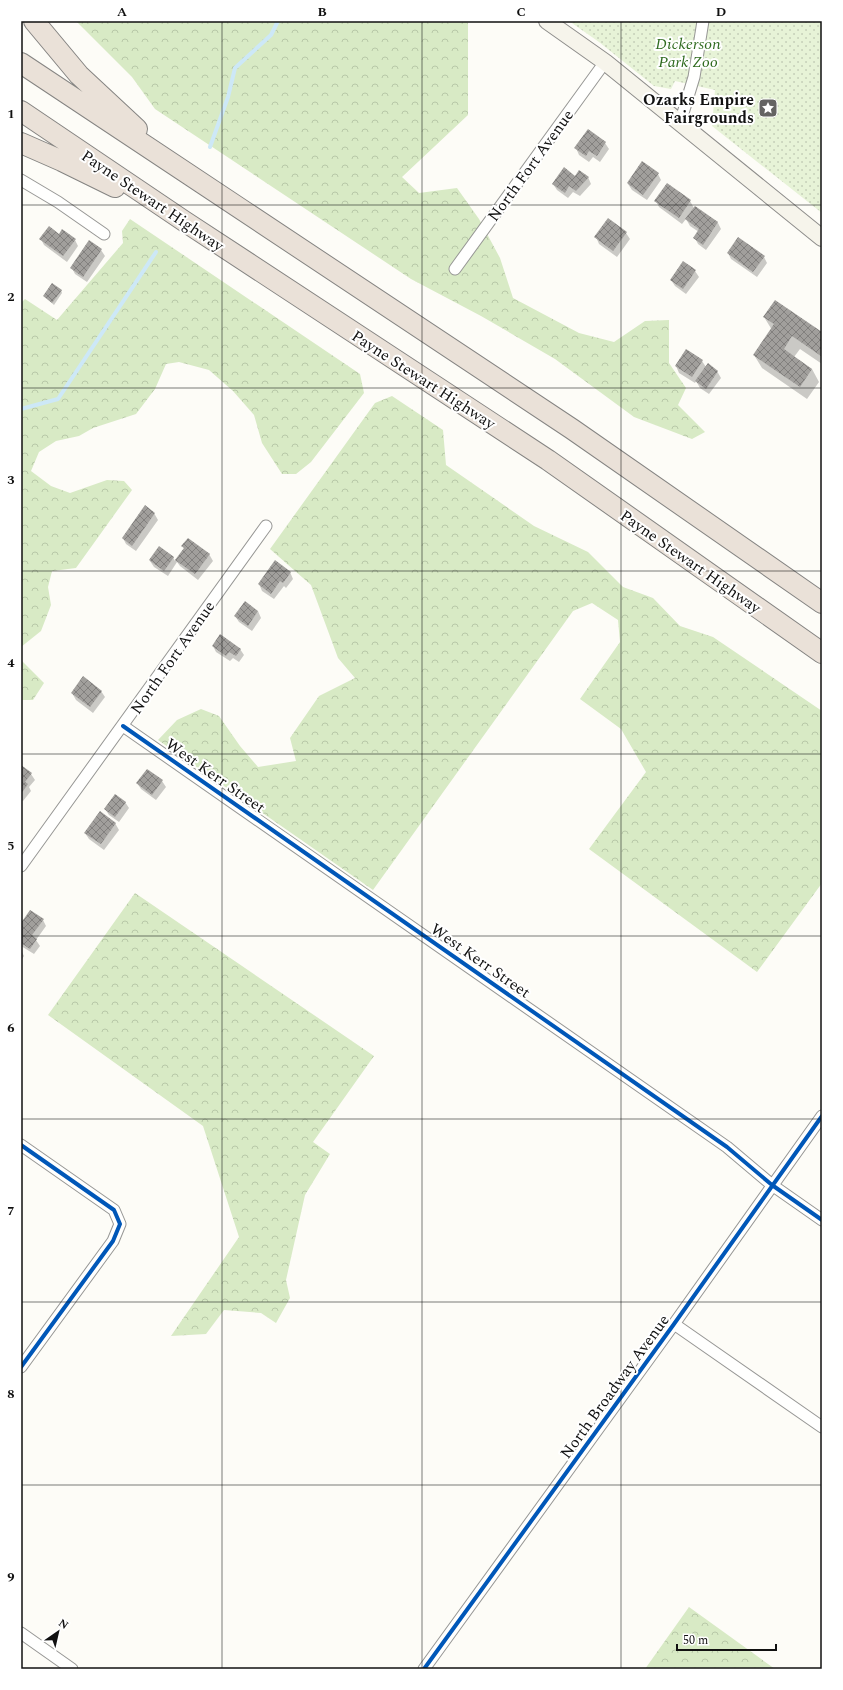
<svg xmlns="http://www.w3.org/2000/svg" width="843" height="1690" viewBox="0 0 843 1690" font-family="Spectral,serif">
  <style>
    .grass { fill: url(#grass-dots) }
    .forest { fill: url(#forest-crowns) }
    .shadow { fill: #0003 }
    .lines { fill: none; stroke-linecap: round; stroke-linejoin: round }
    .stream { stroke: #cde8f7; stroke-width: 4 }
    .building { fill: url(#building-cross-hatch) }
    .street-casing { stroke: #979795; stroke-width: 13 }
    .secondary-casing { stroke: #8e8d8b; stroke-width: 18 }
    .highway-casing { stroke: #858482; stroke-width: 22 }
    .street { stroke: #fffffe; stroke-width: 11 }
    .secondary { stroke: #f6f4eb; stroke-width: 16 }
    .highway { stroke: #eae1d8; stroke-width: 20 }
    .cycleway-casing { stroke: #fff; stroke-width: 6 }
    .cycleway { stroke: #0057b8; stroke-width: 4 }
    .grid { fill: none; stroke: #111; stroke-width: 1; stroke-opacity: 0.55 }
    .labels { text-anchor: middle; stroke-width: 4; stroke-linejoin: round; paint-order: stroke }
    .park-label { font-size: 16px; font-style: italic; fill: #2f6b1f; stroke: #fff }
    .poi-label { font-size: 16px; font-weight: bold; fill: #111; stroke: #fff; text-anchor: end }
    .street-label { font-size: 16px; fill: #111; stroke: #fff }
    .neatline { fill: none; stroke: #111; stroke-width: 1.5 }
    .grid-label { font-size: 13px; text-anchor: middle; font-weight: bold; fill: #111 }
  </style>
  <defs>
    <pattern id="grass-dots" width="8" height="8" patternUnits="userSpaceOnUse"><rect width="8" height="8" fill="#e7f3d7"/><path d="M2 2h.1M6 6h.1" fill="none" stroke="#c5cfb8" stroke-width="1.8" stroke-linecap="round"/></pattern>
    <pattern id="forest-crowns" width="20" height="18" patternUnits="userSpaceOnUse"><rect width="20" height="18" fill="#d8eac5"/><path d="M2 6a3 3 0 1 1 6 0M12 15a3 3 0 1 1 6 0" fill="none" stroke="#b8c8a8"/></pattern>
    <pattern id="building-cross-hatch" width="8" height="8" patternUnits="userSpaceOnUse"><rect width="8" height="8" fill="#a19f9c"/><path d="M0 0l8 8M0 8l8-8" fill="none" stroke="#82807e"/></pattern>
  </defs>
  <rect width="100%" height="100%" fill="#fdfcf7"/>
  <path class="grass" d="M569,21H822V213L712,126L715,90L675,81L671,89L654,86L599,42Z"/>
  <path class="forest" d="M76,21H465L468,23V115L402,177L419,193L457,188L479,219L500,258L513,298L579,333L614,342L645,321L669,320V363L686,388L678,405L705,432L692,439L634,417L555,359L481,316L411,279L155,109L132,77Z
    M130,219L360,374L364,393L311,462L296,474H282L262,443L254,415L233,391L209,370L179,362L166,364L155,389L136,414L93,428L79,436L56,441L39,452L31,471L51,486L70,493L107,480L124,481L132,490L76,568L52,571L48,587L51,605L41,631L21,647V303L25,299L57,320L123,243L122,231Z
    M392,396L443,430L446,465L534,526L588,552L623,587L653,598L680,626L713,637L822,711V883L757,972L589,849L646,772L621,729L580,699L620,642L618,620L592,603L573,611L373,890L158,740L177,720L201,709L219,716L240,746L258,767L296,761L290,738L319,696L355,678L338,658L311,585L270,549L375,403Z
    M21,660L44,683L33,700H21Z
    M135,893L374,1056L313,1142L330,1154L305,1195L286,1280L290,1298L276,1323L261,1313L224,1310L206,1334L171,1336L239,1237L203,1126L48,1015Z
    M689,1607L775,1669H645Z"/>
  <path class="shadow" d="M588,131L605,143L609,149L600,162L593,157L589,162L579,155L576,148Z
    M658,174L661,180L647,200L632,190L628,184Z
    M576,177H588L591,184L580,196L573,192L568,198L557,190L553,184Z
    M667,184L690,201L694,208L718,223L721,229L706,250L698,244L695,238L699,232L690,226L686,219L682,224L659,207L656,201Z
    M626,233L630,239L617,257L599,244L596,237Z
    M59,235L75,240L78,246L67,262L44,245L41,239Z
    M101,250L105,256L87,282L75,274L72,268Z
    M728,253L764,257L767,263L757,277L731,259Z
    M695,271L699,277L686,294L675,286L671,280Z
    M61,290L62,293L54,305L44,296Z
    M775,301L822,333V364L800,349L794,357L812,369L819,382L807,399L762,368L754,355L772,330L764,317Z
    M702,361L706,367L717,371L721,378L709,394L700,388L696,381L695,383L679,373L676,366Z
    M154,513L158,520L136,551L126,544L123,538Z
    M183,546L209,554L213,561L198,580L180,566L177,562L168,576L154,567L150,561L173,557L175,561L184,549Z
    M290,572L293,579L286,588L284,586L274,599L262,591L259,584Z
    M258,611L261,618L252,631L239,622L235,616Z
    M213,646L240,649L244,655L239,662L233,658L230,661L216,652Z
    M101,691L105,697L93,713L76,700L72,693Z
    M21,766L31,774L35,780L29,787L31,791L23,801L21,800Z
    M162,781L166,787L156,800L141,789L137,783Z
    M125,802L129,808L119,822L109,815L105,809Z
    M115,823L119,830L104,850L89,839L85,833Z
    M43,920L46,926L36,940L40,946L34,954L21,946V925Z
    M21,950L24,956L21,961Z"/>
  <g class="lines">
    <path class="stream" d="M210,147L228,97L235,68L271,35L278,21
      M21,409L58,399L156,252"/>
  </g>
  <path class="building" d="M588,129L606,142L597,156L589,151L586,156L574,148Z
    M642,161L659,173L643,195L627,183Z
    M564,167L575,176L579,170L589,177L576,191L569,186L565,193L552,184Z
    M667,183L691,200L679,218L654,201Z
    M695,206L718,222L703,245L693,238L699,229L685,219Z
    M608,218L627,232L613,251L594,237Z
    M49,226L59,234L62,229L76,239L63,256L39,239Z
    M738,237L765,256L753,272L727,253Z
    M89,240L102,249L83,277L70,268Z
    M683,261L696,270L683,289L670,280Z
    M52,283L62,290L52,303L43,296Z
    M775,300L822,332L821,356L792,336L784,349L812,369L800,387L753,355L774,324L763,317Z
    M686,349L703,360L692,377L675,366Z
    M708,363L718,371L706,389L695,381Z
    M145,505L155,513L132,546L122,538Z
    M188,538L210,554L195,574L175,560L184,548L181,546Z
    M159,546L174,557L164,571L149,560Z
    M275,560L291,572L283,583L280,581L271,594L258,584Z
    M245,601L258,611L248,626L234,616Z
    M220,634L241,649L236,656L229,652L226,656L212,646Z
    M83,676L102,691L90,707L71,693Z
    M21,765L32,773L25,782L28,784L21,794Z
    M147,769L163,780L152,795L136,783Z
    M115,794L126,802L115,817L104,809Z
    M100,811L116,823L101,844L84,833Z
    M30,910L44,919L32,935L37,939L30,949L21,943V923Z"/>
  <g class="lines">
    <g class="street-casing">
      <path id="street" d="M680,123L694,77L703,21
        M21,180L58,202L104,234
        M455,269L605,62
        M123,726L727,1147L772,1185L822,1220
        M21,866L266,526
        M21,1145L114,1210L120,1224L113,1241L21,1367
        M674,1324L822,1427
        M21,1633L72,1669
        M424,1669L674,1324L822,1116"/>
    </g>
    <g class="secondary-casing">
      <path id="secondary" d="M547,21L605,62L822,238"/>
    </g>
    <g class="highway-casing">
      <path id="highway" d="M34,21L79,75L137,129
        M21,63L572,429L822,603
        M21,111L184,221L548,460L822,653
        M21,143L62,161L115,187"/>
    </g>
    <use href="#street" class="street"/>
    <use href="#secondary" class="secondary"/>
    <use href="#highway" class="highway"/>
    <g class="cycleway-casing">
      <path id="cycleway" d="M123,726L727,1147L772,1185L822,1220
        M21,1145L114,1210L120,1224L113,1241L21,1367
        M424,1669L674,1324L822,1116"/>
    </g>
    <use href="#cycleway" class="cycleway"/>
  </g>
  <path class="grid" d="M222,21V1669M422,21V1669M621,21V1669M21,205H822M21,388H822M21,571H822M21,754H822M21,936H822M21,1119H822M21,1302H822M21,1485H822"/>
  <defs>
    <g id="sight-square" transform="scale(1)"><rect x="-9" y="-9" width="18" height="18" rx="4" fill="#646362" stroke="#fff"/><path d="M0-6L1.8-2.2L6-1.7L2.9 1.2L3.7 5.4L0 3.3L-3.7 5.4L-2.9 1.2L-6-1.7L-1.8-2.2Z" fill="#fff"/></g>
  </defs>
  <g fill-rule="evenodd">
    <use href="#sight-square" x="768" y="108"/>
  </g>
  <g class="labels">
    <g class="park-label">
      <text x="688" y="49">Dickerson<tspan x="688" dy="18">Park Zoo</tspan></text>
    </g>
    <g class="poi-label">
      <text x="754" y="105">Ozarks Empire<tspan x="754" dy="18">Fairgrounds</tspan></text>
    </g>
    <g class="street-label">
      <text transform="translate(530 165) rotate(-54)" y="6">North Fort Avenue</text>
      <text transform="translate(153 200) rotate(34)" y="6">Payne Stewart Highway</text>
      <text transform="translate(424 379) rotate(33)" y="6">Payne Stewart Highway</text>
      <text transform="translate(691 561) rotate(35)" y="6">Payne Stewart Highway</text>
      <text transform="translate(172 657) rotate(-55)" y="6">North Fort Avenue</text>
      <text transform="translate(216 775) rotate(35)" y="6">West Kerr Street</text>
      <text transform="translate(481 960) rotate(35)" y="6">West Kerr Street</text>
      <text transform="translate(614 1386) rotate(-54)" y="6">North Broadway Avenue</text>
    </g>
  </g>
  <rect width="843" height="1690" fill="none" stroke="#ffffff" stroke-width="44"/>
  <g transform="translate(58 1632) rotate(34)" stroke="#ffffff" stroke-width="3" paint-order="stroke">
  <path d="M0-3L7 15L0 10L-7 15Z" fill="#111111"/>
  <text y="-6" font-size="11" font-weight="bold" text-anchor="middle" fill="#111111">N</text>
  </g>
  <path d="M677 1644v6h99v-6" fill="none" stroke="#111111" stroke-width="2"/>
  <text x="683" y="1644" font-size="12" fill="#111111" stroke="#ffffff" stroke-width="3" paint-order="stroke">50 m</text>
  <rect x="22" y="22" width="799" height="1646" class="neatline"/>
  <g class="grid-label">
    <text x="122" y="16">A</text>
    <text x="322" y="16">B</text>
    <text x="521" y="16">C</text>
    <text x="721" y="16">D</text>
    <text x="11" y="118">1</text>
    <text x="11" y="301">2</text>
    <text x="11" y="484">3</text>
    <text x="11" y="667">4</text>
    <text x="11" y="850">5</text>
    <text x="11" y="1032">6</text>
    <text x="11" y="1215">7</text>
    <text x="11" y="1398">8</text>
    <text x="11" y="1581">9</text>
  </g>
</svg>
